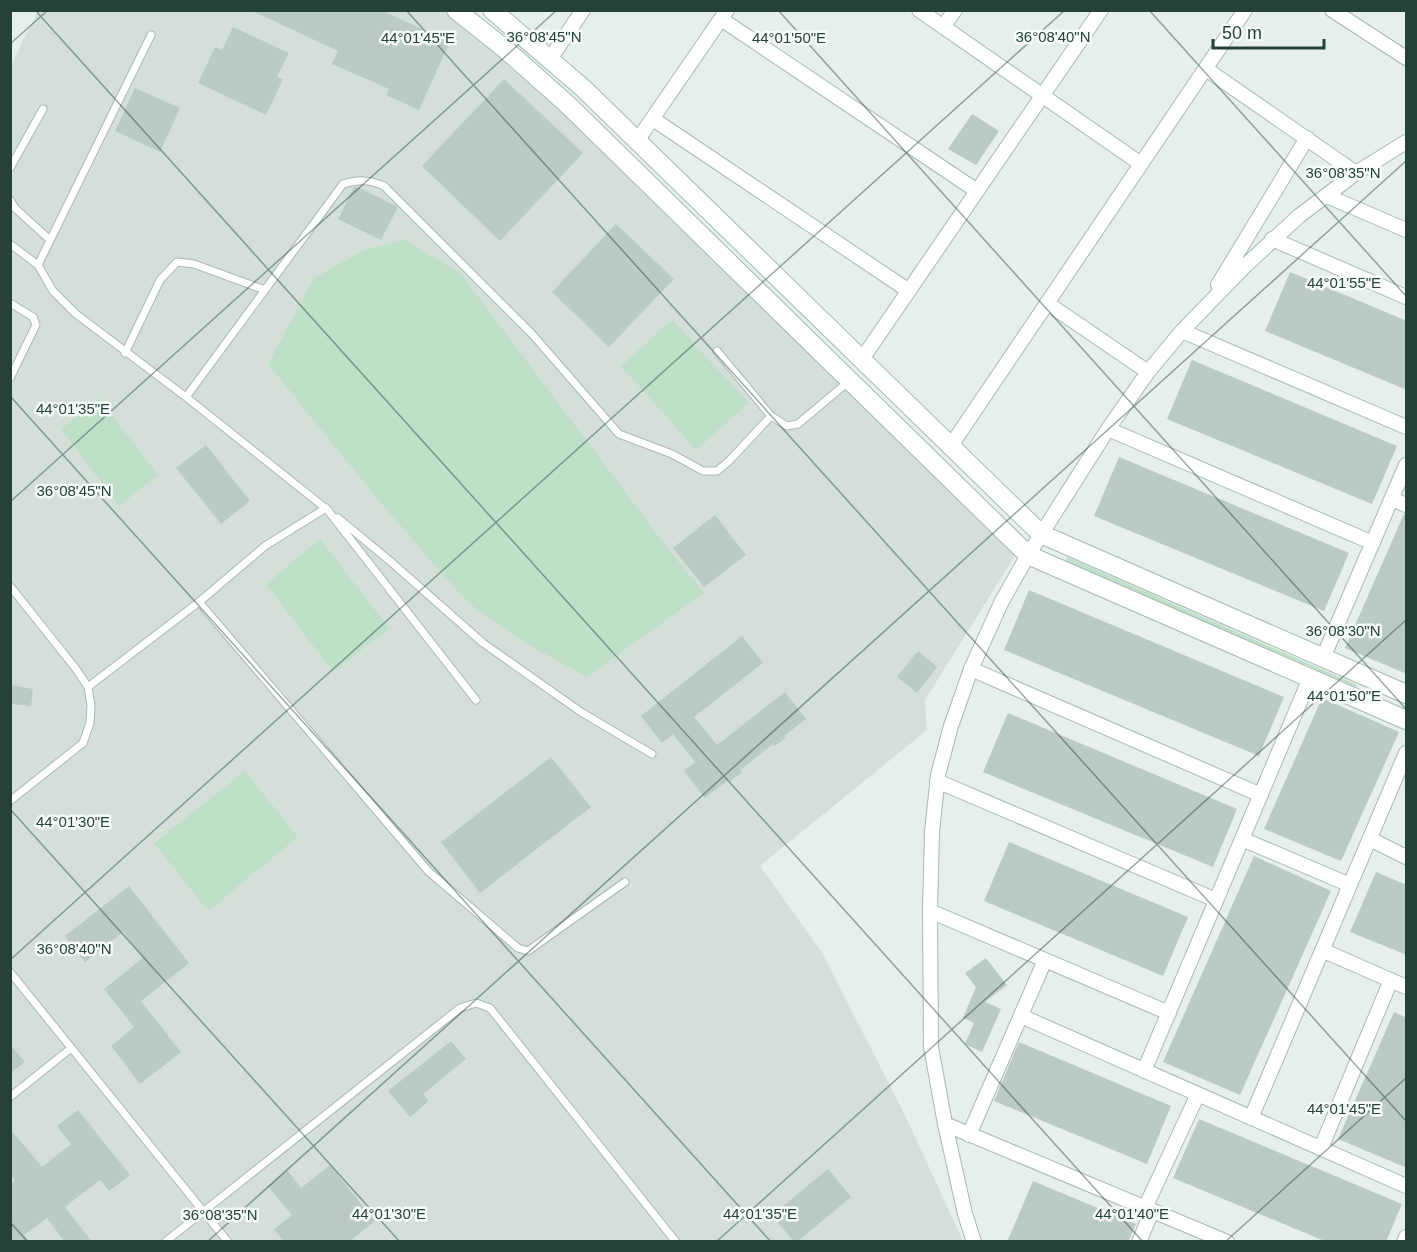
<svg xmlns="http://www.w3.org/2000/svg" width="1417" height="1252" viewBox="0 0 1417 1252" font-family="Arial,sans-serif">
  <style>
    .built { fill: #d4dfda }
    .green { fill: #bfe0c8 }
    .building { fill: #bbcac4 }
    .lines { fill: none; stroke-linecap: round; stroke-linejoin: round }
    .lane-casing { stroke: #a8b8b2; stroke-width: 9 }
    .street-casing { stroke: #a8b8b2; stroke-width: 16 }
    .secondary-casing { stroke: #a4bbb3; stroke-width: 20 }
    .lane { stroke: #fff; stroke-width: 7 }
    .street { stroke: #fff; stroke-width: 14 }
    .secondary { stroke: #fff; stroke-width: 18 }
    .ticks { fill: none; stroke: #24423a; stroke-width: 1.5; stroke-opacity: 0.45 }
    .ticks-label { font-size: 15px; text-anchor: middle; fill: #24423a; stroke: #f7fbf9; stroke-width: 5; stroke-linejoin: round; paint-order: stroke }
  </style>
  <rect width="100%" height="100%" fill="#e6efeb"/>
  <path class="built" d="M38,11H456L1021,546L925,700L927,730L760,866L822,953L904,1113L963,1241H11L10,67Z"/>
  <path class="green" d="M404,239L461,274L669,550L704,593L587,677L525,643L467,602L380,502L268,364L314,278L364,250Z
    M672,320L749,403L696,450L621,366Z
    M99,398L158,475L119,506L61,429Z
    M320,539L389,628L333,672L266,584Z
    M1067,557L1357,685L1356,687L1066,561Z
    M245,771L298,837L208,911L154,843Z"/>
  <path class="building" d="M250,10H381L450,42L419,110L386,95L389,89L332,64L338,51Z
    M233,27L289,53L277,77L283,79L266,115L198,83L215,47L222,50Z
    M504,79L583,153L500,241L422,166Z
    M135,88L180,108L160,152L115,131Z
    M972,114L999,131L976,165L948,149Z
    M354,187H358L398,207L381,240L338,219Z
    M616,224L674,279L609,347L552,292Z
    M1290,272L1407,321V390L1265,331Z
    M1192,360L1397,446L1372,504L1167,419Z
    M206,445L250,501L221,524L176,468Z
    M1119,457L1349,553L1324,611L1094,516Z
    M1404,514H1407V674L1345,648Z
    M715,515L746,555L704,587L673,548Z
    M1029,590L1284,697L1259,756L1004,650Z
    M742,636L763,663L694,717L717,745L785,692L806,719L784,736L786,738L775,746L773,744L740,770L742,772L729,782L728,780L705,798L684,771L695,762L673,734L662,743L641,716Z
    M918,651L937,667L917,693L897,677Z
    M10,685L33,689L31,706L10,704Z
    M1322,698L1399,732L1341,861L1264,829Z
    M1008,713L1237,809L1213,867L983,772Z
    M551,757L591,807L480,893L441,842Z
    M1009,842L1188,917L1163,976L984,901Z
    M1254,856L1331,891L1240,1095L1163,1062Z
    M1376,872L1407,885V955L1350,932Z
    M129,886L189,963L141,1001L181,1052L140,1084L111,1046L134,1027L104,989L143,958L123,932L85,962L65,936Z
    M986,958L1007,985L985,1002L1001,1009L982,1052L965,1044L974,1023L964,1018L962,1020L976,987L965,973Z
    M1394,1012L1407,1018V1168L1338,1139Z
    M451,1041L466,1059L423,1094L429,1101L410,1117L388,1091Z
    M1019,1042L1171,1106L1147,1164L994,1101Z
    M10,1044L25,1062L10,1073Z
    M78,1110L130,1175L109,1191L100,1180L65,1207L92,1242H65L47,1218L24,1235L29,1242H10V1184L15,1180L10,1174V1129L42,1167L71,1144L57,1126Z
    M1199,1119L1402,1204L1386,1242H1327L1173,1178Z
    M330,1165L375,1221L349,1242H284L274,1229L292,1215L268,1186L287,1170L301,1188Z
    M828,1169L851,1197L797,1242H794L772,1215Z
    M1033,1181L1136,1224L1128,1242H1007Z"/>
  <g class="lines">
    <g class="lane-casing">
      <path id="lane" d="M10,168L43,109
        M10,200L15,208L50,240
        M10,244L38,265L53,291L76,314L186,397L329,511
        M38,265L151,35
        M10,303L33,317L36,325L10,378
        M717,351L771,416L787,426L798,424L848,382
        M125,353L160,280L177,262L194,264L265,290
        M186,397L343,184C358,180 369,179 384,186L532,334L619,434L672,454L703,471H717L729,461L771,416
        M338,518L390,561L483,643L581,712L652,754
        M10,586L76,669L88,687L91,705L90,723L83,743L10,801
        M88,687L199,602
        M476,700L326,508L265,546L199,602L428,871L518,948L528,951L625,882
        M10,972L228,1242
        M10,1097L70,1049
        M165,1242L460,1008L476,1003L490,1008L676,1242"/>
    </g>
    <g class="street-casing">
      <path id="street" d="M919,10L1141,164
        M1332,10L1406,58
        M721,19L977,191
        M943,27L955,10
        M550,59L583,10
        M1206,69L1356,173
        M653,119L909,291
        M637,141L727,10
        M1327,196L1406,230
        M1272,239L1406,297
        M1218,285L1307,138
        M1047,303L1148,372
        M1182,331L1406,427
        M862,359L1101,10
        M1108,429L1373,543
        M950,447L1245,10
        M1392,499L1406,505
        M1323,658L1406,465
        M971,669L1261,795
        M937,781L1216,900
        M1242,839L1350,885
        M1370,839L1406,857
        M930,911L1169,1013
        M1322,950L1406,987
        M1021,1016L1406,1186
        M1144,1071L1310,678
        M1251,1118L1406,753
        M945,1124L1227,1242
        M969,1135L1045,960
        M1321,1148L1391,980
        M1145,1208L1198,1094
        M974,1242L965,1214L945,1124L931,1047L930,911L932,832L938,775L951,726L971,669L1002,601L1028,555L1108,429L1148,372L1182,331L1246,265L1299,216L1356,173L1406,142
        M1139,1242L1152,1211
        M1404,1242L1406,1237"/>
    </g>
    <g class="secondary-casing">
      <path id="secondary" d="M456,10L505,49L567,104L1028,555L1406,720
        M492,10L583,88L1041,534L1406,694"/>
    </g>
    <use href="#lane" class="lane"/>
    <use href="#street" class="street"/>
    <use href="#secondary" class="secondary"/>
  </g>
  <path class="ticks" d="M35,10L1143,1242M406,10L1406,1121M778,10L1406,709M1149,10L1406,296M10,44L48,10M10,396L771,1242M10,502L557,10M10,809L400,1242M10,960L1065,10M10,1222L28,1242M207,1242L1406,161M716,1242L1406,620M1225,1242L1406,1078"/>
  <g class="ticks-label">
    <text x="544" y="42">36°08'45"N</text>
    <text x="1053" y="42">36°08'40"N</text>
    <text x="418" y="43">44°01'45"E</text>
    <text x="789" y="43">44°01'50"E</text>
    <text x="1343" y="178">36°08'35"N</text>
    <text x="1344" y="288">44°01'55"E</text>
    <text x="73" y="414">44°01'35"E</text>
    <text x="74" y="496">36°08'45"N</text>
    <text x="1343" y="636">36°08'30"N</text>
    <text x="1344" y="701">44°01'50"E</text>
    <text x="73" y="827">44°01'30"E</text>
    <text x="74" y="954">36°08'40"N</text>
    <text x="1344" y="1114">44°01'45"E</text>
    <text x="389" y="1219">44°01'30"E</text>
    <text x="760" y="1219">44°01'35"E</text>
    <text x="1132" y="1219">44°01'40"E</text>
    <text x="220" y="1220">36°08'35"N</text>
  </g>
  <rect width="1417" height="1252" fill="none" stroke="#24423a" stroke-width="24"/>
  <path d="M1213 39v9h111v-9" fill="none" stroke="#24423a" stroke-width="3"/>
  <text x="1222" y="39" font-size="18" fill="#24423a" stroke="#f7fbf9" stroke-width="4.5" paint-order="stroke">50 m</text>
</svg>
